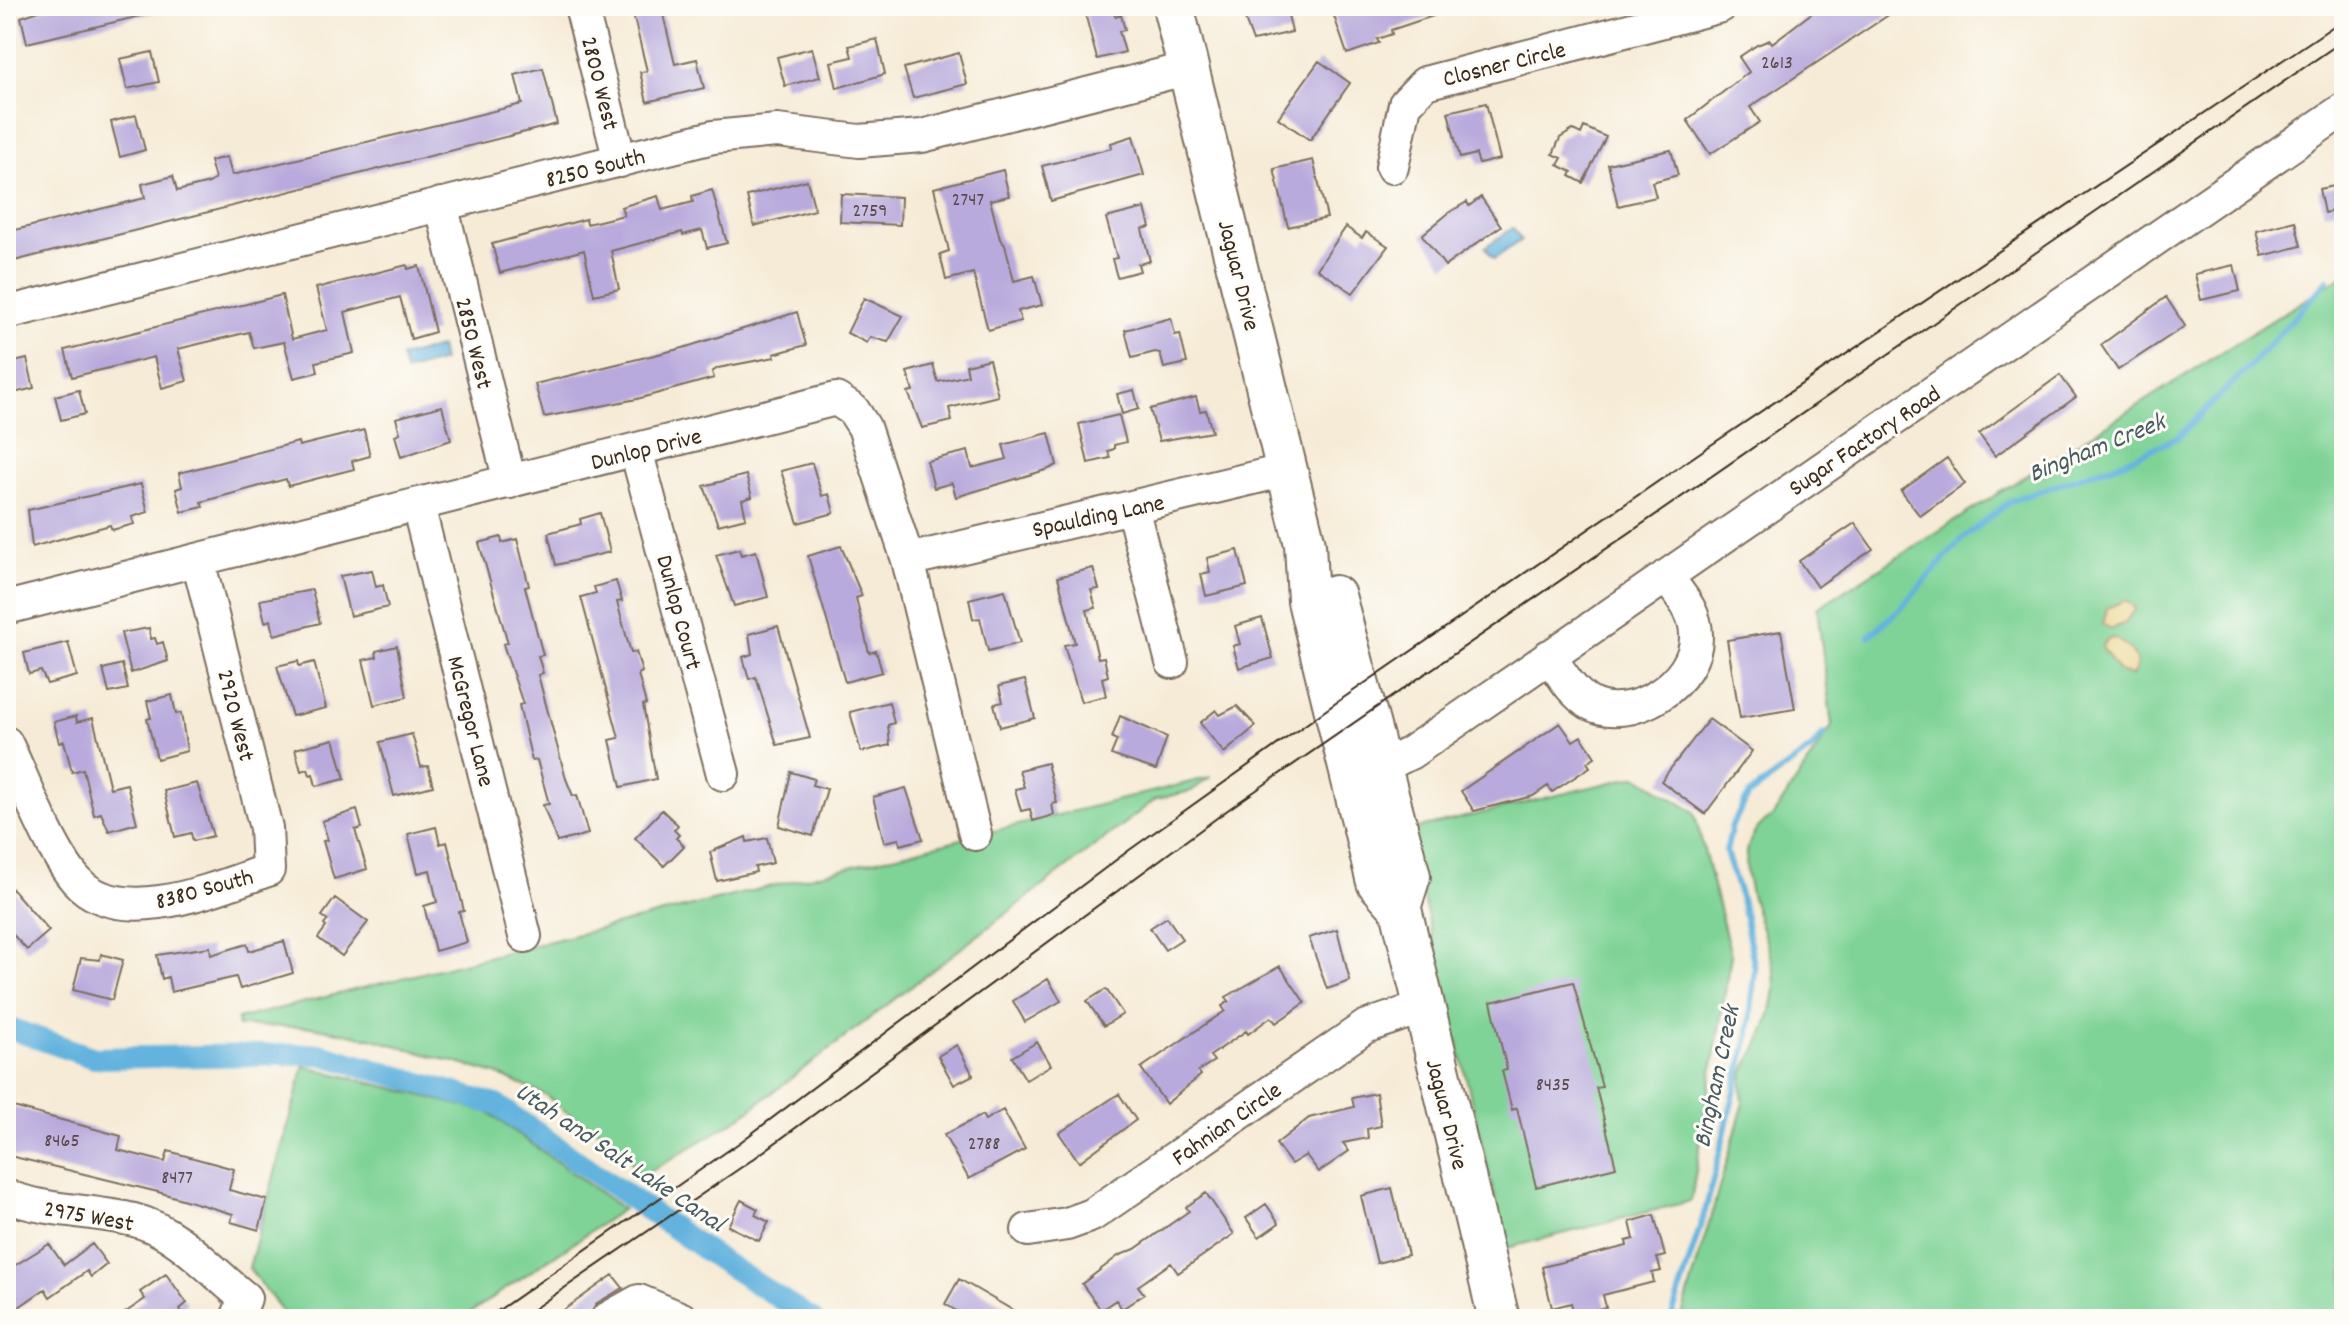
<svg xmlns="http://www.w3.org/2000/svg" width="2350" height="1325" viewBox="0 0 2350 1325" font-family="Dekko,sans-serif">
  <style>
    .green { fill: #7fd396; stroke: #5d7e5a; stroke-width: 2 }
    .sand { fill: #eeda9e; stroke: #94825e; stroke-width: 2 }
    .water { fill: #64b3de; stroke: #506e7e; stroke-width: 2 }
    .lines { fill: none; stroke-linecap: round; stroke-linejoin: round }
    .stream { stroke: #64b3de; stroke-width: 6 }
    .canal { stroke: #64b3de; stroke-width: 22 }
    .building { fill: #b8aadc }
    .minor-casing { stroke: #7c6e5e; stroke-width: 36 }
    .major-casing { stroke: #7c6e5e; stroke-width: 44 }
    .minor { stroke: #fff; stroke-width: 32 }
    .major { stroke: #fff; stroke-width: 40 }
    .tram { stroke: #3b2a1e; stroke-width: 2 }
    .labels { text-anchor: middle; stroke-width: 6; stroke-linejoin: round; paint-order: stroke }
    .number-label { font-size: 20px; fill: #5a4a4e }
    .street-label { font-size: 24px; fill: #3b2a1e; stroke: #fdfcf7 }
    .water-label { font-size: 26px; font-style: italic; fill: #495a61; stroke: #fdfcf7 }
  </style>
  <rect width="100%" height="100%" fill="#fdfcf7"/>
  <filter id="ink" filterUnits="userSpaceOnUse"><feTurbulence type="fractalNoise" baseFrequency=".0125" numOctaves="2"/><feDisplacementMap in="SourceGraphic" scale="16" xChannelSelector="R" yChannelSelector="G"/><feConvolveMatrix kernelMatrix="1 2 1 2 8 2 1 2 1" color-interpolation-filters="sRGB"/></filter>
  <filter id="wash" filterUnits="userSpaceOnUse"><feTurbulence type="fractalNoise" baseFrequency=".006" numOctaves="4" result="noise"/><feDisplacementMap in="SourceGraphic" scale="32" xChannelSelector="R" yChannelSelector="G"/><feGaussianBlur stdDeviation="1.8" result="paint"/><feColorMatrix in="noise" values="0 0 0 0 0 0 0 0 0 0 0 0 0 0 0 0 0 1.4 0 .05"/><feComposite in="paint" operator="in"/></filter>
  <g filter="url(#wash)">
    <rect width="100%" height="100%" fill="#f6ebd6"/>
    <path class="green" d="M2344,275V1319H1681L1743,1106C1743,1097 1740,1084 1743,1075C1744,1068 1750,1060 1754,1053C1766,1029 1778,1000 1774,972C1767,923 1716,848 1773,816L1832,726L1817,608Z
      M1637,776L1694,812L1731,955L1691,1201L1507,1248L1407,831Z
      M1211,777L1191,791L1156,799L738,1119L641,1177L620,1144L565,1111L546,1095L496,1074L370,1038L312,1027L238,1026L237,1019Z
      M304,1066L487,1112L623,1209L461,1319H288L249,1268Z"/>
    <path class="sand" d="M2126,600L2135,608L2125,623L2112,629L2103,625L2107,608Z
      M2115,638C2129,648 2144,659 2132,676L2119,672L2102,647L2107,639Z"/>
    <path class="water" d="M1513,228L1521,240L1494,259L1485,247Z
      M440,347L443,361L405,372L401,357Z"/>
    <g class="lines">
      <path class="stream" d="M1869,636L1901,608L1962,539L2011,501L2123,462L2178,437L2251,365L2328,280
        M1671,1319L1706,1208L1749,1033L1755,969L1741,898L1726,852L1732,825L1749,795L1812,748L1824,734"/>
      <path class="canal" d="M6,1027L94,1058L320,1054L497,1105L721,1261L812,1319"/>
    </g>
    <g id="blocks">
      <path class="building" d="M54,6H157V12L27,43L21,17Z
        M631,6H661L675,64L697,59L704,88L647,102L640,72L647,71Z
        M1113,6L1115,16L1121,15L1125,30L1119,31L1125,52L1097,59L1085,13Z
        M1240,6H1286L1292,32L1253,41Z
        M1343,6H1454V9L1391,30L1392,34L1377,39L1379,43L1347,54L1332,10Z
        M1821,6H1902L1750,107L1760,122L1710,154L1687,120L1749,72L1739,57L1757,45L1770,40L1772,43Z
        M877,39L885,74L837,88L831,62L852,57L849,46Z
        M812,48L820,77L785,86L777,57Z
        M152,52L159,82L127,89L120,59Z
        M959,53L967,84L913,98L904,68Z
        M1319,61L1350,83L1310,140L1278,118Z
        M543,68L557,124L14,261L7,232L145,198L142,184L173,176L177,191L209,183L215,179L210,161L227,157L232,175L522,104L515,75Z
        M1486,103L1500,159L1479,164L1476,154L1460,158L1448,112Z
        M136,115L145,150L120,157L111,122Z
        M1584,127L1606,137L1583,183L1570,176L1572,172L1558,165L1562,158L1553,154L1560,138L1573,130L1581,134Z
        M1133,136L1144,175L1051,201L1042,166L1112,148L1111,143Z
        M1671,150L1678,175L1652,182L1656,197L1618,206L1608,164Z
        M1313,160L1327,218L1288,227L1274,169Z
        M1003,170L1009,196L990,200L1000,239L1005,245L1014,281L1034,276L1042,305L1018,311L1021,321L988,330L973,273L946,280L940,254L949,251L934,188Z
        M807,180L815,210L754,226L747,196Z
        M2344,184V208L2324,213L2319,189Z
        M712,190L727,243L707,248L702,230L683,235L682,232L611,251L619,289L594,295L584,250L500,273L492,244L586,219L587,224L624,215L621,207L658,196L662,210L693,202L692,196Z
        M841,194L901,197L900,225L840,222Z
        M1481,197L1501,226L1445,266L1422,235L1450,212L1467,202L1469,206Z
        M1145,208L1150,227L1142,229L1150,261L1138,264L1140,271L1117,277L1112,259L1117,258L1106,218Z
        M2295,221L2301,246L2262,256L2256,231Z
        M1346,227L1362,238L1366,232L1388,246L1353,293L1317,269Z
        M407,265L408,269L419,266L435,332L411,339L400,297L345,312L354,353L316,362L318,372L294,378L284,342L254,348L249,332L178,349L187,381L162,388L154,357L72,377L65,350L282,295L292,339L327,330L316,288Z
        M2234,265L2240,291L2201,300L2195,274Z
        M2166,297L2185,326L2118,370L2101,345Z
        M864,298L903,316L888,342L870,337L867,343L847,333Z
        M797,312L806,345L774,354L775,357L718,368L712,372L714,378L637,399L544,417L535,384L683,348Z
        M1171,318L1175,335L1180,334L1187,363L1164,368L1160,353L1155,352L1132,358L1125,330Z
        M27,359L34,388L6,395V364Z
        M989,359L998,396L949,408L952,421L922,428L908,392L913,391L907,372L933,365L938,382L968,375L966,365Z
        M2060,375L2076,397L1995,456L1979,434Z
        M79,390L85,414L61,420L55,396Z
        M1134,390L1139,409L1122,414L1117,394Z
        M1196,397L1200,411L1206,410L1212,432L1159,441L1150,409Z
        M442,406L451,440L401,457L395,435L400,433L396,418Z
        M1119,415L1126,442L1114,445V449L1108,451L1110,458L1088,463L1079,424Z
        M364,430L370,456L352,461L354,469L288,486L286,479L201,502L203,507L182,512L176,489L182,487L179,473L298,442L299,446Z
        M1049,433L1057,465L1049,469L956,497L952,483L934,488L927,461L968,451L972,468L1007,459L1003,445Z
        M1947,458L1965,484L1920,516L1901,491Z
        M812,463L822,496L829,494L834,513L798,523L781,471Z
        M746,475L752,497L742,500L746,518L718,525L704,486Z
        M141,484L148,512L132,517L134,524L112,530L110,525L32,547L28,510Z
        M600,513L610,552L556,565L548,533L581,524L580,519Z
        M1855,523L1873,549L1817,587L1799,561Z
        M501,537L502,543L517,539L529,586L525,587L543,655L538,656L543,673L538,675L566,779L573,796L577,795L588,834L557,842L543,805L549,804L537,760L532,761L519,705L523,704L503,644L508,643L479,543Z
        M841,546L862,596L856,598L869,653L876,651L882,672L845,682L808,556Z
        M739,549L741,555L756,551L768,597L734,606L716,555Z
        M1238,550L1247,586L1206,596L1201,574L1210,572L1207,558Z
        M1093,568L1099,589L1091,590L1096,608L1087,610L1098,658L1104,657L1108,676L1102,678L1106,696L1081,702L1064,645L1075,643L1058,577Z
        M372,570L376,587L383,585L388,607L350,616L340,576Z
        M616,581L622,601L617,602L631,653L636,652L642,672L638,674L646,704L643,705L656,779L621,787L610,740L619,738L581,597L596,593L594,587Z
        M312,590L320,623L274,635L271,620L265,622L260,600Z
        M1005,590L1020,643L988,651L980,618L973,619L969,599Z
        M1262,618L1273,658L1239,668L1233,646L1240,644L1235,626Z
        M778,626L810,738L777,745L756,677L749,679L743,657L752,654L749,634Z
        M149,628L151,639L155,638L157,644L163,642L168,661L131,673L121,633Z
        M1781,631L1795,709L1740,718L1727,640Z
        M68,642L77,676L47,684L41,671L29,674L24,653Z
        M397,646L407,697L374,705L363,660L377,657L376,651Z
        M298,661L299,666L314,662L326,708L292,716L277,666Z
        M122,664L128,689L109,693L103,669Z
        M1025,680L1035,718L1000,727L994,704L1003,702L999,686Z
        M172,695L176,714L181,713L187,751L157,759L147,719L151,718L147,701Z
        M889,702L894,723L888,725L890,745L861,752L850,712Z
        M1237,706L1256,726L1224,753L1200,723L1216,710L1220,715Z
        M76,716L77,722L93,718L110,788L127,784L137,823L109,831L101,813L94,815L83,769L72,772L64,741L59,743L54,722Z
        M1120,716L1167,737L1156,770L1111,755L1117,740L1112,738Z
        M1709,719L1752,751L1705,814L1661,781Z
        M1560,723L1573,741L1581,736L1595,757L1587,762L1590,767L1552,792L1548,786L1533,796L1474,811L1461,791Z
        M412,734L421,767L428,766L433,786L394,796L380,742Z
        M334,739L345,779L316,786L313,774L310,775L308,769L301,771L295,749Z
        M1047,763L1057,803L1052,804L1054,815L1033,821L1030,809L1021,811L1015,789L1024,787L1019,770Z
        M791,772L814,779L812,785L827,789L813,836L779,826Z
        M197,783L213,836L193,841L191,833L175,837L164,791Z
        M906,788L923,839L900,845L899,839L884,842L873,797Z
        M357,810L362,828L355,830L367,869L334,879L323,841L328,840L322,821Z
        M662,810L678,825L674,830L679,835L676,838L684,846L664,866L635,838Z
        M436,827L440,844L447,842L464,911L459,912L467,942L435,951L424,906L437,902L430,870L418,873L408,834Z
        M746,837L747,842L767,838L773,863L755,867L756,872L717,881L710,852Z
        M6,882L49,931L27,950L6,927Z
        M335,898L368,922L342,956L318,938L326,927L324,925L328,920L322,916Z
        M1167,917L1182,939L1165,950L1150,928Z
        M1337,929L1350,981L1327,989L1309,938Z
        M284,941L293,973L240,989L236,977L171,992L168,977L162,979L157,955L210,947L211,955L247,944L249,951Z
        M101,954L123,960L112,1000L73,990L81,958L100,960Z
        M1280,966L1305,1003L1276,1023L1271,1017L1248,1034L1246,1031L1210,1056L1214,1061L1198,1071L1201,1075L1166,1104L1141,1068L1225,1011L1222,1006L1229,1001L1226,997Z
        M1048,979L1061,1001L1025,1022L1013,1001Z
        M1573,982L1602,1087L1596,1088L1616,1167L1536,1187L1517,1108L1512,1110L1502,1071L1507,1070L1491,1002Z
        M1106,989L1123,1014L1104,1026L1087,1001Z
        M1037,1042L1051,1065L1026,1080L1012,1057Z
        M957,1045L973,1075L954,1085L938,1056Z
        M1376,1093L1381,1126L1367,1129L1368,1138L1343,1143L1349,1151L1319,1172L1306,1155L1291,1164L1276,1144L1309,1118L1354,1107L1352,1098Z
        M1119,1094L1136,1120L1079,1162L1059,1133Z
        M6,1105L121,1136L118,1150L165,1162L168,1151L234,1169L229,1190L267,1200L259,1230L231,1222L233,1214L158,1192L6,1155Z
        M1003,1110L1025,1149L969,1179L944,1135L982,1115L985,1120Z
        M1392,1188L1408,1255L1377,1263L1361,1196Z
        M1206,1193L1234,1234L1178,1273L1171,1263L1138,1286L1144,1294L1122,1309L1116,1300L1101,1310L1082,1284L1118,1256L1135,1249L1189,1211L1186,1207Z
        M741,1200L758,1209L755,1215L769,1222L759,1241L728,1226Z
        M1266,1204L1279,1223L1259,1237L1246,1218Z
        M1654,1215L1665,1256L1657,1258L1661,1271L1652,1273L1654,1282L1603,1295L1606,1307L1574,1315L1571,1303L1552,1308L1542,1267L1627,1246L1626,1241L1634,1239L1630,1222Z
        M49,1244L64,1265L92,1244L107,1264L91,1277L87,1271L50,1297L45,1289L6,1316V1271Z
        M166,1274L187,1303L180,1309L186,1319H116L145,1299L140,1292Z
        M613,1275L623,1288L597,1303L588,1319H551Z
        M959,1279L1028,1319H970L945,1304Z"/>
    </g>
  </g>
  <g filter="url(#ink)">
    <use href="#blocks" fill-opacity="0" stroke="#7c6e5e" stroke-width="2"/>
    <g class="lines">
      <g class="minor-casing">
        <path id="minor" d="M581,6L620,161
          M1392,167L1405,104L1425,83L1721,6
          M441,204L510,482
          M6,313L713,137L777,131L859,141L922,136L1189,68
          M636,450L723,774
          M418,505L525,936
          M1132,507L1172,662
          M908,560L1287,470
          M6,608L836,399L853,410L864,427L908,560L975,834
          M1549,656C1561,672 1571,692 1589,703C1631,726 1698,682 1696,635C1696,611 1679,594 1666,576
          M6,743C25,782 49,849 76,880C120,930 216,888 268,870L266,828L198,560
          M1382,767L1410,753L2344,109
          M6,1196C48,1212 91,1210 134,1220C178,1231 210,1270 245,1298L237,1319
          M1028,1230L1067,1224L1092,1215L1365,1027L1423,1007
          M607,1319L639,1301L682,1319"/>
      </g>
      <g class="major-casing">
        <path id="major" d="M1173,6L1305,544L1308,601L1377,882L1400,908
          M1335,596L1410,876L1400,908
          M1395,884L1499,1319"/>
      </g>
      <use href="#minor" class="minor"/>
      <use href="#major" class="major"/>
      <path class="tram" d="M486,1319L739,1143L1128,851L1333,705L1708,447L2344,19
        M519,1319L752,1160L1229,809L2344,40"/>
    </g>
  </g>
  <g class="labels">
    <g class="number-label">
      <text x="1777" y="68">2613</text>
      <text x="968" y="205">2747</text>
      <text x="870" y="216">2759</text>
      <text x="1553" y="1090">8435</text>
      <text x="62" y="1146">8465</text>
      <text x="984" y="1149">2788</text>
      <text x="177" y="1183">8477</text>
    </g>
    <g class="street-label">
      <text transform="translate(1504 63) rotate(-14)" y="8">Closner Circle</text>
      <text transform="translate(601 83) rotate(76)" y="8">2800 West</text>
      <text transform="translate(595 167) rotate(-14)" y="8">8250 South</text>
      <text transform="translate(1240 275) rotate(76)" y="8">Jaguar Drive</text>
      <text transform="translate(475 343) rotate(76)" y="8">2850 West</text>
      <text transform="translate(1864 440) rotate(-34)" y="8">Sugar Factory Road</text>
      <text transform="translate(646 448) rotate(-14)" y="8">Dunlop Drive</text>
      <text transform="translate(1098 515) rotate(-12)" y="8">Spaulding Lane</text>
      <text transform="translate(680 612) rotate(75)" y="8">Dunlop Court</text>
      <text transform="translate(237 715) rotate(76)" y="8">2920 West</text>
      <text transform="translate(472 721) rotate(76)" y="8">McGregor Lane</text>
      <text transform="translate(204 888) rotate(-15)" y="8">8380 South</text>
      <text transform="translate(1448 1114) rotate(76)" y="8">Jaguar Drive</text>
      <text transform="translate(1226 1123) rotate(-35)" y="8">Fahnian Circle</text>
      <text transform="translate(89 1215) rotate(10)" y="8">2975 West</text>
    </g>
    <g class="water-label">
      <text transform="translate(2096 446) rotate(-22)" y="9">Bingham Creek</text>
      <text transform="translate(1715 1076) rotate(-78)" y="9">Bingham Creek</text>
      <text transform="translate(621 1156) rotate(34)" y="9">Utah and Salt Lake Canal</text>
    </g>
  </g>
  <rect width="2350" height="1325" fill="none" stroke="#fdfcf7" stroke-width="32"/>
</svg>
